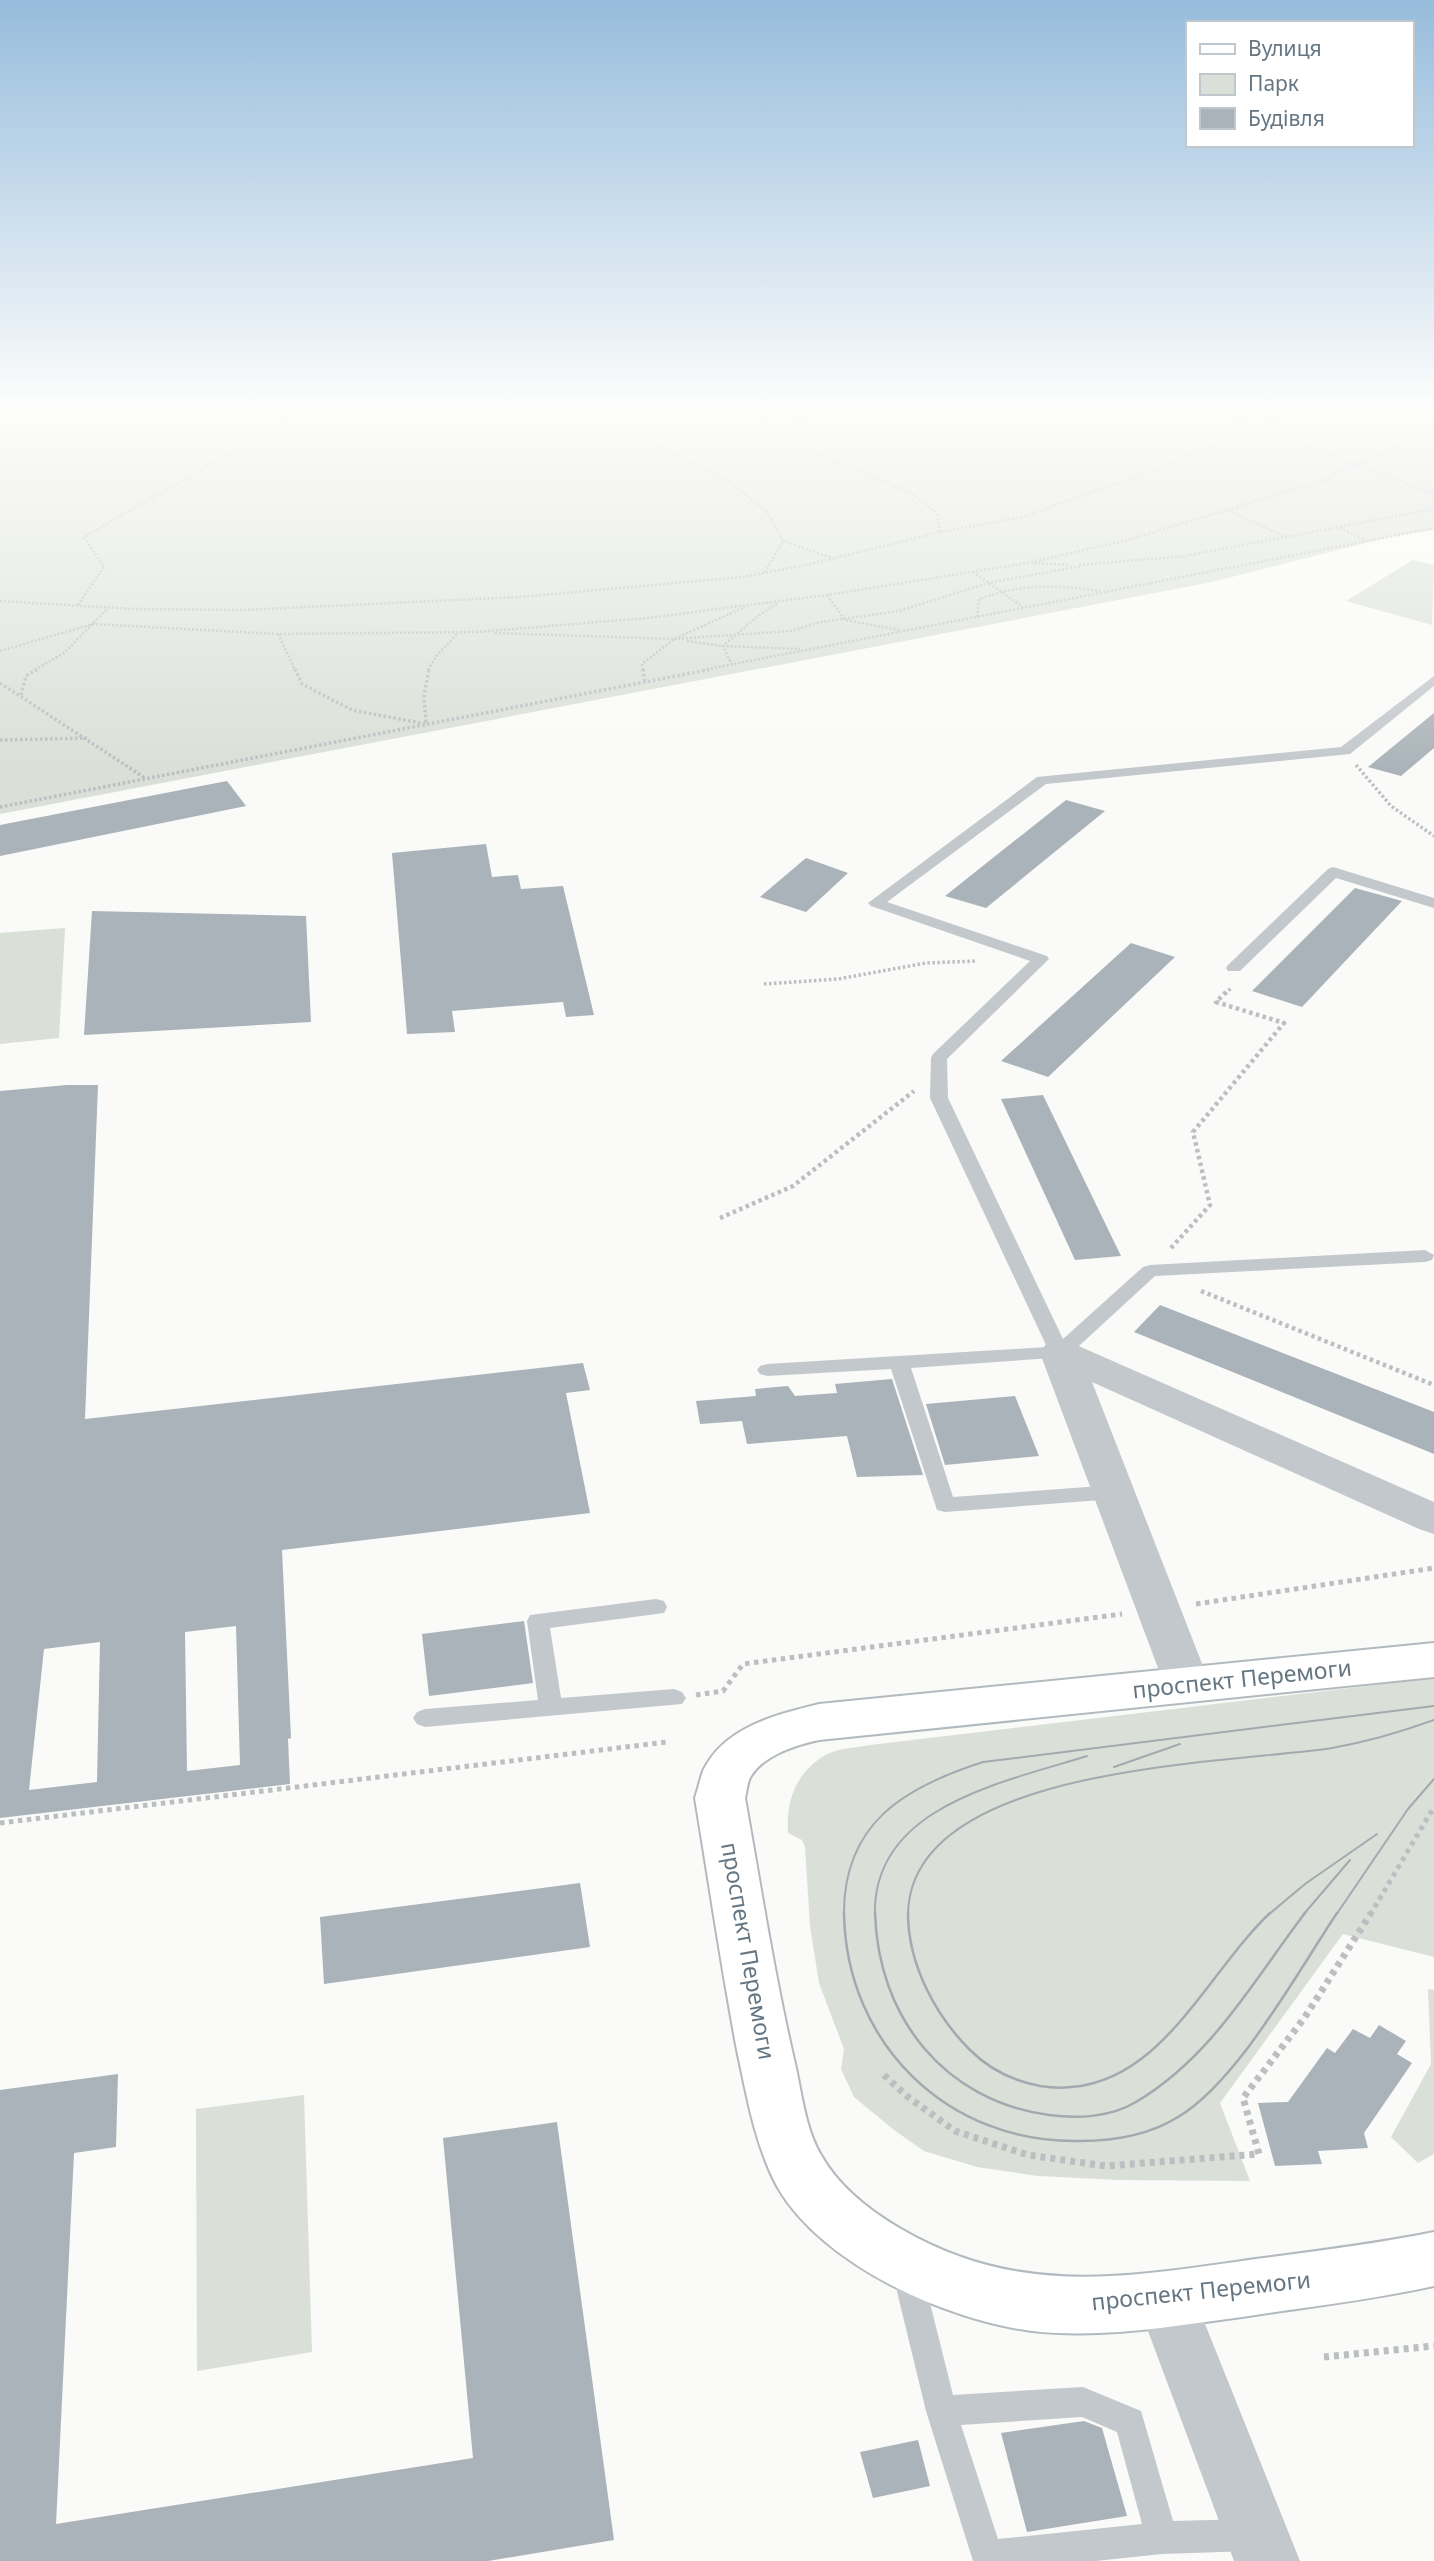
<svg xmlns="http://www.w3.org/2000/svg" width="1434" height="2561" viewBox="0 0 1434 2561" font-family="'Noto Sans',sans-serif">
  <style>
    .green { fill: #dadfd7 }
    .building { fill: #aab3b9; fill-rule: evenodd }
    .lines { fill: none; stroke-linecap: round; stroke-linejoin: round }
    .secondary-casing { stroke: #b3babf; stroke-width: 4 }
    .path-far4 { stroke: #bbbfc2; stroke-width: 2.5; stroke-dasharray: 2 2; stroke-linecap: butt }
    .path-far3 { stroke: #bbbfc2; stroke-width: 3.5; stroke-dasharray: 2.5 2.5; stroke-linecap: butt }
    .path-far2 { stroke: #bbbfc2; stroke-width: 4.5; stroke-dasharray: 3.5 3.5; stroke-linecap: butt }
    .path-far1 { stroke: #bbbfc2; stroke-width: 5; stroke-dasharray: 4.5 4.5; stroke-linecap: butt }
    .path { stroke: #bbbfc2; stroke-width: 7; stroke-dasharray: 5 5; stroke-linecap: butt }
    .service { fill: #c3c8cc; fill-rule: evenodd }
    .minor { fill: #c3c8cc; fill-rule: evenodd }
    .secondary { fill: #fff; fill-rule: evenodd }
    .tram-far1 { stroke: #a2aab0; stroke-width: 2 }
    .tram { stroke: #a2aab0; stroke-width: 2.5 }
    .labels { text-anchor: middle; stroke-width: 7; stroke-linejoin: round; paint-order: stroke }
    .near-street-label { font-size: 23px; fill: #657683; stroke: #fff }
  </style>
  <rect width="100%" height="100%" fill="#fafaf8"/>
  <path class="green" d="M0,412H1434V530L1394,536L1212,582L0,814Z
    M1413,560L1434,565L1432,625L1346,601Z
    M65,928L59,1038L0,1044V933Z
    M1434,1678V1957L1343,1934L1220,2103L1250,2181L1119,2180L1038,2176L977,2167L924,2151L894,2130L854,2097L841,2069L844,2049L819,1983L810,1926L805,1847L802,1840L788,1833C786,1802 795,1775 822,1757C835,1748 855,1748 870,1745Z
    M1428,1989L1434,1990V2154L1418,2163L1391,2137L1431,2064Z
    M304,2095L312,2352L197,2371L196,2109Z"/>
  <path class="building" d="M1434,713V748L1401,776L1368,767Z
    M227,781L246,806L0,856V825Z
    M1066,800L1105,811L986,908L945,896Z
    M486,844L492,877L518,875L521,889L563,886L594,1015L566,1017L563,1002L452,1011L455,1032L407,1034L392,853Z
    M806,858L848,873L806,912L760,897Z
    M1355,888L1402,901L1302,1007L1252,991Z
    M92,911L306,916L311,1022L84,1035Z
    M1131,943L1175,957L1048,1077L1001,1061Z
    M67,1085H98L85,1419L583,1363L590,1390L566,1393L590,1513L282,1550L291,1738L288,1739L290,1784L0,1818V1091ZM236,1626L240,1765L187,1771L185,1632ZM100,1642L97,1782L29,1790L44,1649Z
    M1043,1095L1121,1256L1075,1260L1001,1099Z
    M1160,1305L1434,1412V1454L1134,1332Z
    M892,1379L923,1475L857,1477L847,1436L747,1444L742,1421L700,1424L696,1401L756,1396L755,1389L788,1386L795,1396L837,1393L835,1384Z
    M1015,1396L1039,1456L945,1465L926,1404Z
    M524,1621L533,1683L429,1696L422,1634Z
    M580,1883L590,1947L324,1984L320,1917Z
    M1379,2025L1406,2041L1397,2054L1412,2063L1364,2133L1368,2148L1318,2151L1322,2164L1275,2166L1258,2103L1288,2102L1327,2048L1335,2053L1353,2029L1370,2038Z
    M118,2074L116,2147L74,2153L56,2524L473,2458L443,2138L557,2122L614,2540L488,2561H0V2090Z
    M1084,2421L1102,2428L1127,2516L1027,2532L1001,2433Z
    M918,2440L930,2486L873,2498L860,2452Z"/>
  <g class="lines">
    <g class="secondary-casing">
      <path id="secondary" d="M1434,1643V1677L819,1740C796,1745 764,1755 751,1776C747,1782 747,1791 745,1798C761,1888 775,1979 796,2068C802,2096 806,2130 821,2155C839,2187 870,2211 901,2229C1019,2298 1128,2277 1256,2259C1316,2251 1375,2244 1434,2232V2286C1371,2300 1306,2307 1242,2317C1173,2326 1102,2339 1032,2331C946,2320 823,2265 778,2188C755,2146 747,2096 737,2050C721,1966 709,1882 695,1798C698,1789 700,1780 703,1771C724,1727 775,1715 819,1704Z"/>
    </g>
    <path class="path-far4" d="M769,412L759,420L801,447L911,493L937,513L940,532
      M772,412L805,421
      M1219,412L1434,494
      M654,444L728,481L768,513L783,541L765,572
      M1227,510L1286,537
      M1340,528L1366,540
      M783,541L832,558
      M1034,563L1071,565
      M1079,565L1185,556L1434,509
      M973,572L1023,607
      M827,595L845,620L899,630
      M0,601L133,609L242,610L519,597L743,577L806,565L940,532L1023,517L1146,473L1297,412
      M78,605L104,567L84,537L302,412
      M977,617L979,599C1021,583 1056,585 1100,591
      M495,633L675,639
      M278,634L295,670
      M674,639L791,631L821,622L899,611L988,583L1082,566
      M687,641L723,646L800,649
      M0,651L93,624L278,634L477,632L647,618L827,595L1028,563L1128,540L1325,480L1413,438
      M732,665L723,646L759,615L778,603
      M35,670L64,653L108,608
      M428,670L437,655L458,633
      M643,670L642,664L674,639L745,607
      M703,670L1434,528"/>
    <path class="path-far3" d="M295,669L302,684L352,710L426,724L424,695L429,669
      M643,669L645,682
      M0,683L145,778
      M21,695L26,676L38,669
      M0,740L87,738
      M1356,765L1391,806L1434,836
      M0,807L712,669
      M764,984L838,979L926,963L977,961
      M1225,994L1231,988"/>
    <path class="path-far2" d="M720,1218L793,1186L914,1091
      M1171,1248L1210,1205L1193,1132L1284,1023L1216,1002L1226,992
      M1201,1291L1434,1385"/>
    <path class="path-far1" d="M1196,1604L1434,1568
      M696,1695L723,1691L743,1664L1122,1614
      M0,1823L667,1742
      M1370,1915L1434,1807"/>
    <path class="path" d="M884,2075L908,2097L955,2131L1028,2155L1106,2166L1259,2154L1243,2098L1305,2017L1371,1913
      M1324,2357L1434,2346"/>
    <path class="service" d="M1434,676V686L1350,754L1046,784L887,902L1047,956L1049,959L947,1059L948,1098L1063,1339L1143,1267L1150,1265L1425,1250L1434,1255L1432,1260L1425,1262L1155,1276L1067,1357L911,1368L953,1497L1114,1485L1122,1487L1125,1492L1122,1497L1114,1499L945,1512L937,1510L891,1369L767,1376L760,1374L757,1370L760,1366L767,1364L1047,1347L930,1098L931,1058L933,1054L1030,961L871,906L868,903L1037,777L1341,747Z
      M1333,867L1434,898V908L1336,878L1240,971H1228L1226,968L1228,965L1328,869Z
      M656,1599L664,1601L667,1607L664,1613L550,1628L561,1698L674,1689L682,1692L686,1698L682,1704L425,1727L417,1724L413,1718L417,1712L425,1709L538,1700L527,1621L530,1615Z
      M907,2257L917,2261L922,2271L953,2395L1083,2387L1141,2411L1173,2521L1251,2519L1262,2524L1267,2535L1262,2546L1251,2551L1162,2554L1096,2561H973L926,2411L892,2271L897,2261ZM1082,2417L1117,2432L1142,2524L998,2539L961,2425Z"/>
    <path class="minor" d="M1060,1340L1074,1344L1434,1502V1534L1419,1529L1092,1382L1210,1684L1204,1696L1187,1701L1170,1696L1164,1684L1040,1353L1046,1344Z
      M1166,2271L1187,2279L1300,2561H1234L1136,2299L1145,2279Z"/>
    <use href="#secondary" class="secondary"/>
    <path class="tram-far1" d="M1114,1767L1180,1744
      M844,1915C843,1823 905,1787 983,1762L1434,1706
      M875,1915C872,1806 1005,1782 1087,1756
      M908,1915C909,1764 1229,1764 1332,1748C1367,1742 1401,1732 1434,1720
      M1268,1915L1305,1884L1377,1834
      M1303,1915L1350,1860
      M1336,1915L1408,1809L1434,1779"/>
    <path class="tram" d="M844,1913C846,2045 949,2144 1080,2141C1113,2141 1149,2135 1178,2117C1238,2081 1297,1973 1337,1913
      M875,1913C878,2017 944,2101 1049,2115C1078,2119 1111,2117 1136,2102C1212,2057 1253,1981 1305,1913
      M908,1913C908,1964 935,2015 970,2050C989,2069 1013,2081 1040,2086C1154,2104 1202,1977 1270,1913"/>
  </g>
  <linearGradient id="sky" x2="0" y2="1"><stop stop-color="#96bcdc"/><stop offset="0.53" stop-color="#fdfdfc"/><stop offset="1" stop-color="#fdfdfc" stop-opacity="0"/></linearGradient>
  <rect width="1434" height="771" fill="url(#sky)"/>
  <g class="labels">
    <g class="near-street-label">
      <text transform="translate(1242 1679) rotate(-6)" y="8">проспект Перемоги</text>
      <text transform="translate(748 1951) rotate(80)" y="8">проспект Перемоги</text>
      <text transform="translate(1201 2291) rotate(-6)" y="8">проспект Перемоги</text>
    </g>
  </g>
  <rect x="1186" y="21" width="228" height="126" fill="#ffffff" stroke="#c1c8cd" stroke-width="2"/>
  <rect x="1200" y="44" width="35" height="10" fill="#ffffff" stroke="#c1c8cd" stroke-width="2"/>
  <text x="1248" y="56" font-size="21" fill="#657683">Вулиця</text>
  <rect x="1200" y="74" width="35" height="21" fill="#dadfd7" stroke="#c1c8cd" stroke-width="2"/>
  <text x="1248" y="91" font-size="21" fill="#657683">Парк</text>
  <rect x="1200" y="108" width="35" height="21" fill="#aab3b9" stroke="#c1c8cd" stroke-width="2"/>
  <text x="1248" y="126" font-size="21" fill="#657683">Будівля</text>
</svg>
